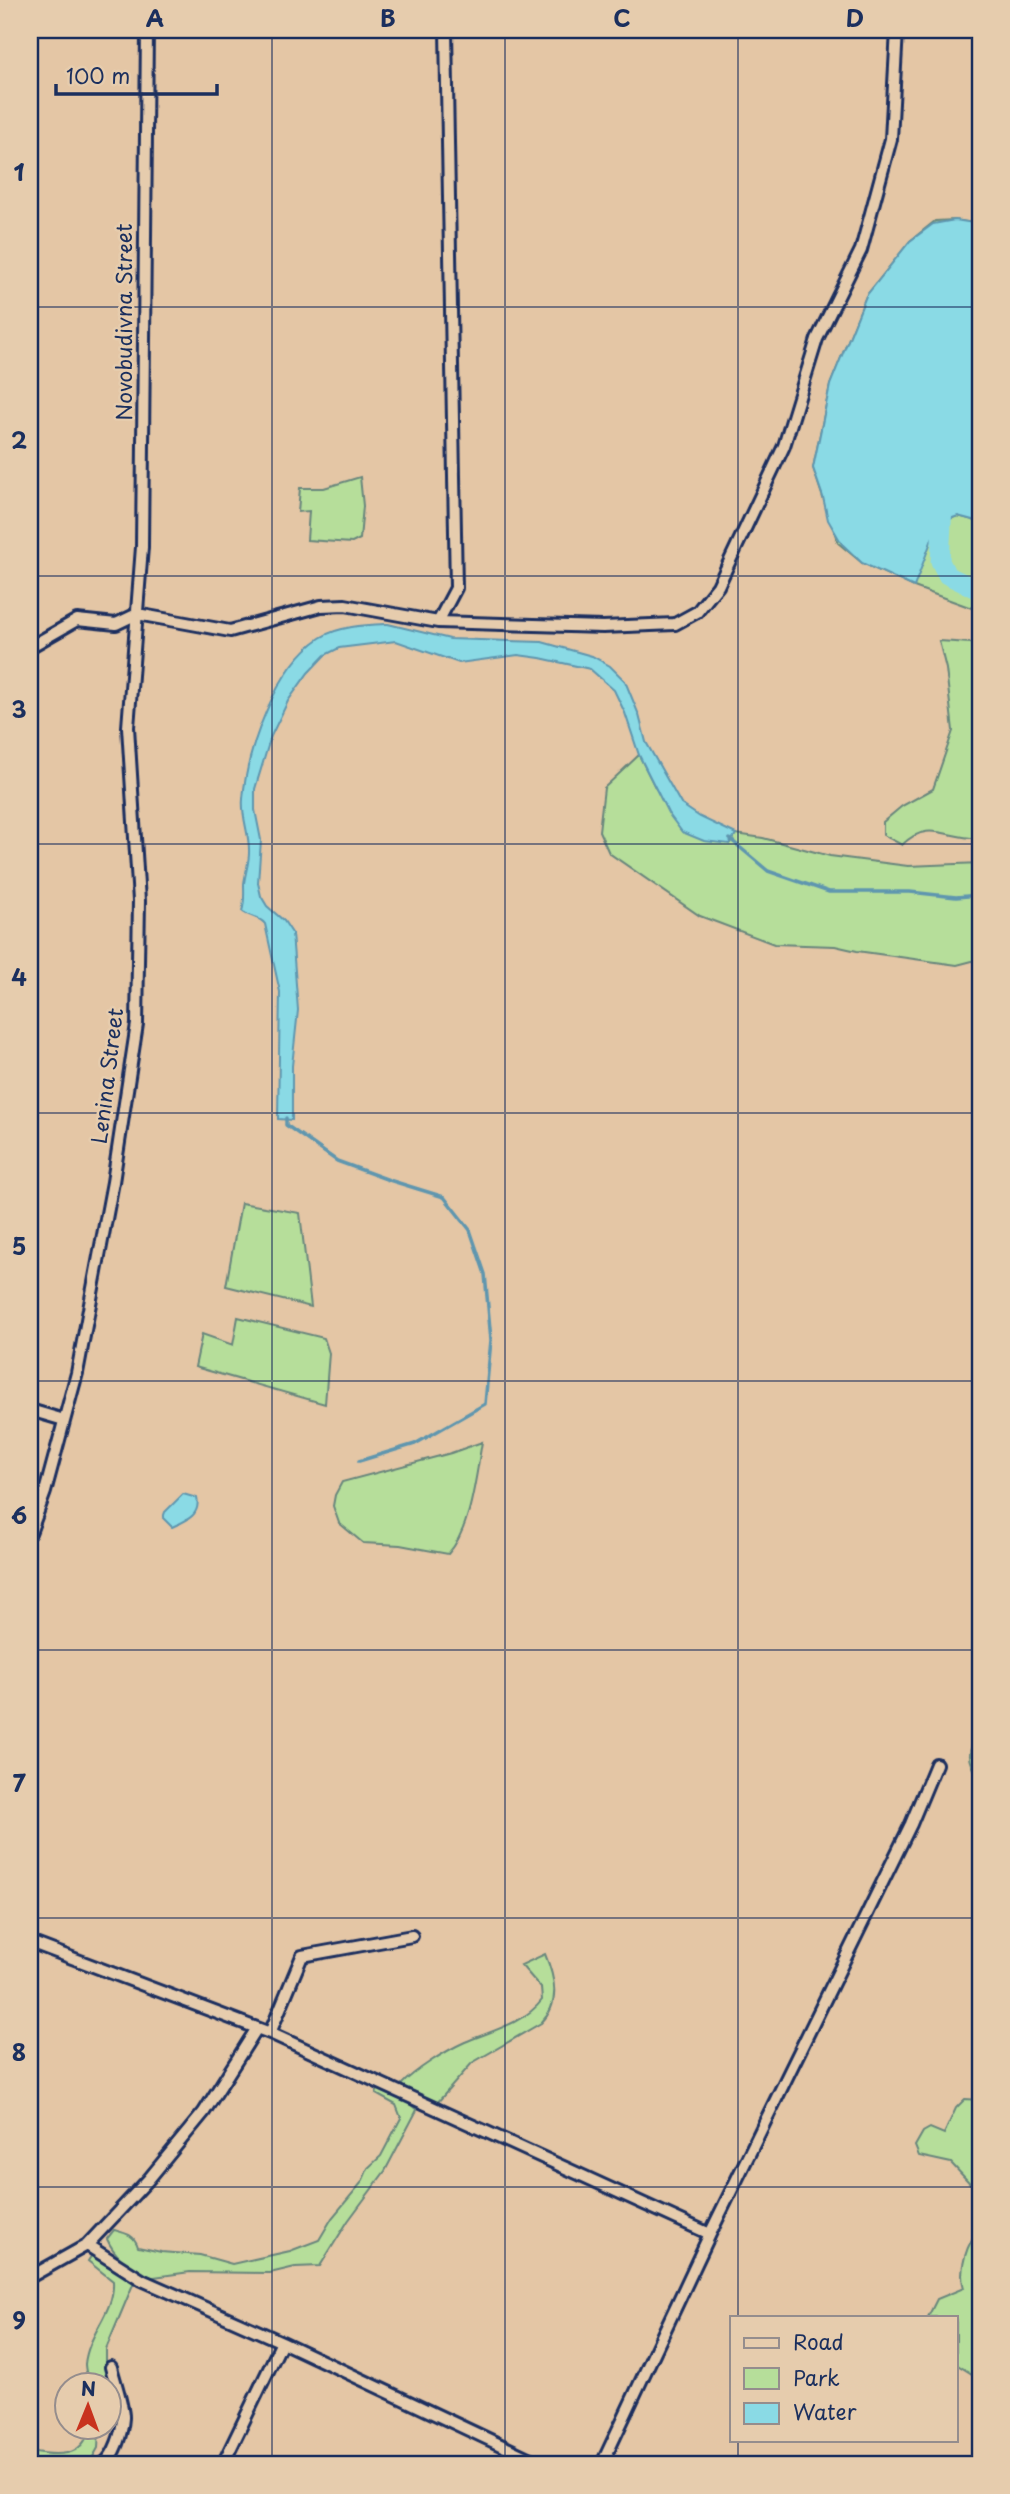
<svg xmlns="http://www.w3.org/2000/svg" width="1010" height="2494" viewBox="0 0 1010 2494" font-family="'Playpen Sans',sans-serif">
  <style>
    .green { fill: #b6de9a; stroke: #68867c; stroke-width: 2 }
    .water { fill: #8adae5; stroke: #5e96af; stroke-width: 2 }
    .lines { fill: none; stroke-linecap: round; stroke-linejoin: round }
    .stream { stroke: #5e96af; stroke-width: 3.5 }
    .river { stroke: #8adae5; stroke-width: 19 }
    .minor-casing { stroke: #1b2f5e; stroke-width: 16 }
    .minor { stroke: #e6ccad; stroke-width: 10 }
    .grid { fill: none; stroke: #1b2f5e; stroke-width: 2; stroke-opacity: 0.55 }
    .labels { text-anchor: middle; stroke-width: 5; stroke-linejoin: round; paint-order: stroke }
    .street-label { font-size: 21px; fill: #1b2f5e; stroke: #e6ccad }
    .neatline { fill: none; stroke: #1b2f5e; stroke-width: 2.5 }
    .grid-label { font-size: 23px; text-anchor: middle; font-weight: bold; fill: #1b2f5e }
  </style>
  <rect width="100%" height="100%" fill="#e4c6a5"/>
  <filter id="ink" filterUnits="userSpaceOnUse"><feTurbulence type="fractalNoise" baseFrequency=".0143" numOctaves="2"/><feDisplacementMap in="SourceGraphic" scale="14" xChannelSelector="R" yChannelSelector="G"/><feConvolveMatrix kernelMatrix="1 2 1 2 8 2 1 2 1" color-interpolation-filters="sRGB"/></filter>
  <g filter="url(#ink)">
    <path class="green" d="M955,220L980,224L938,523L958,516L980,522V611L914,587L862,563L838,543L813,468L830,385L866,296L910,241L935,221Z
      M360,477L363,506L360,539L352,543L307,540L309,511L298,512L300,488H324Z
      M939,641L971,643L980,647V838C948,840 929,818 902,845L883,835V822L902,806L933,789L953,731L946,669Z
      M639,755L656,789L729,844L736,834L763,838L830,856L908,866L980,863V959L957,965L857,951L835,946L774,944L700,916L609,853L599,831L604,788Z
      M241,1203L300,1213L311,1307L226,1286Z
      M238,1317L324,1338L329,1353L325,1404L195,1367L202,1334L233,1345Z
      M482,1442C476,1475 471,1529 448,1554L400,1545L363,1543L339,1523L333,1506L335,1495L342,1482L451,1453Z
      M980,1732V1779C967,1760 966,1751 980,1732Z
      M545,1954C555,1978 561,2003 541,2023L472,2063L437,2103L403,2089L401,2085C415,2070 445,2051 465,2042C491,2031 525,2023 542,2000L541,1988L521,1965Z
      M378,2089L406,2101L417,2110L385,2171L348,2221L320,2266L295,2267L270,2273L190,2272L147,2278C130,2266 116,2259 107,2239L114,2230C125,2233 134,2234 138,2247L161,2252L200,2255L232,2264L290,2251L319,2240L332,2218L362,2182L368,2168L381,2156L401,2118L396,2105L376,2094Z
      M965,2099L980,2100V2194L951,2163L919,2156L915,2146L923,2132L930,2128L944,2134L956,2108Z
      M980,2229V2379L956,2364V2317H928L937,2299L964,2288C958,2270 967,2242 980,2229Z
      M93,2253L131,2276L134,2282L106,2349V2385H89C88,2378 85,2371 85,2364C88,2333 115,2312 113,2281L88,2261Z
      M89,2428H99L98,2448L89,2464L30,2463V2451C55,2456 84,2459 89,2428Z"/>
    <path class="water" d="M955,220L980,224V522L958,516L938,523L914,587L862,563L842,544L828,520L823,497L813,468L830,385L866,296L910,241L933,224Z
      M388,624L450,639L542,642L592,656L610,666L625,681L639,715L646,742L681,804L700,817L736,834L729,844L704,841L682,832L668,813L639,755L625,713L614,690L590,669L540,658L518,655L459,663L396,641L339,648L325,655L308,673L288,701L271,736L255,789V810L261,840L258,883L261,896L267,906L284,921L292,933L298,1010L292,1066V1120L278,1119L280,992L265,924C259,916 250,918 242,911C245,902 244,894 244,884C245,874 249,863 249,853C250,834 241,818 243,799C247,749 276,667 320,638C338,626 367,625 388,624Z
      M183,1494L197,1498C201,1516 185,1521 172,1527L163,1518L165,1512Z"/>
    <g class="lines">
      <path class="stream" d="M730,839L768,871L829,892H910L956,897L980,895
        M286,1118V1125L337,1161L389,1180L444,1197L470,1230L485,1274L491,1340L485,1404L415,1444L359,1461"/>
      <path class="river" d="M980,477L972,479L943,505L940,561L947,575L980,591"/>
      <g class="minor-casing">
        <path id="minor" d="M438,622L456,588L446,30
          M30,647L77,620L116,624L137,614L230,631L321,606L345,605L438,622L603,627L675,624L697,612L718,586L784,446L817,339L861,250L891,139L897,30
          M30,1410L64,1420
          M30,1533L45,1492L77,1373L113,1182L137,1024L139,901L128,727L142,547L147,30
          M30,1942L270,2033L710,2234
          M270,2033L302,1956L412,1936
          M87,2245L142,2280L282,2342L541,2464
          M30,2277L87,2245L148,2180L204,2112L257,2028
          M103,2464C115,2456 122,2432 123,2418C124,2408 114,2379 111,2367
          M223,2464L282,2342
          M602,2464L710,2234L911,1824L936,1764"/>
      </g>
      <use href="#minor" class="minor"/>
    </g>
  </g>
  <path class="grid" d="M272,30V2464M505,30V2464M738,30V2317M30,307H980M30,576H980M30,844H980M30,1113H980M30,1381H980M30,1650H980M30,1918H980M30,2187H980M738,2440V2464"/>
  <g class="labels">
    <g class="street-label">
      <text transform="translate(125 322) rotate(-90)" y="7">Novobudivna Street</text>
      <text transform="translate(108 1076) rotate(-83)" y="7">Lenina Street</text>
    </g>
  </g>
  <rect width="1010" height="2494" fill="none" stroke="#e6ccad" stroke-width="77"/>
  <rect x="730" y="2316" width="228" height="126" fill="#e6ccad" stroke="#958d8d" stroke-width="2"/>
  <rect x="744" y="2338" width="35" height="10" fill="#e6ccad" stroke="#958d8d" stroke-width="2"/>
  <text x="793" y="2350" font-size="21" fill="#1b2f5e">Road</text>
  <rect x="744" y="2368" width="35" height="21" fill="#b6de9a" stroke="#958d8d" stroke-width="2"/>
  <text x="793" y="2386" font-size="21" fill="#1b2f5e">Park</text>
  <rect x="744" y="2403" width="35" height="21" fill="#8adae5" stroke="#958d8d" stroke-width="2"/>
  <text x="793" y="2420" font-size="21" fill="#1b2f5e">Water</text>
  <g transform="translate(88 2406) rotate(1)"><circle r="33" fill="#e6ccad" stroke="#958d8d" stroke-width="2"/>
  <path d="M0-5L12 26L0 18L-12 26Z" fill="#c8321e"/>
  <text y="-10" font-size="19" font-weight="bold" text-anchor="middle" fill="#1b2f5e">N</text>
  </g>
  <path d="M56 84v10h161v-10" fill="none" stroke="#1b2f5e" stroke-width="3.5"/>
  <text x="66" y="84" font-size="21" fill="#1b2f5e" stroke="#e6ccad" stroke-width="5" paint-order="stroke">100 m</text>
  <rect x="38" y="38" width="934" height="2418" class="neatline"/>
  <g class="grid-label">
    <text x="155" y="27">A</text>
    <text x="388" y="27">B</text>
    <text x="622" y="27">C</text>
    <text x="855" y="27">D</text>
    <text x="19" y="181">1</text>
    <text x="19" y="449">2</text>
    <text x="19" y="718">3</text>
    <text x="19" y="986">4</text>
    <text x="19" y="1255">5</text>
    <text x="19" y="1524">6</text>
    <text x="19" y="1792">7</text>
    <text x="19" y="2061">8</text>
    <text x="19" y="2329">9</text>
  </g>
</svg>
